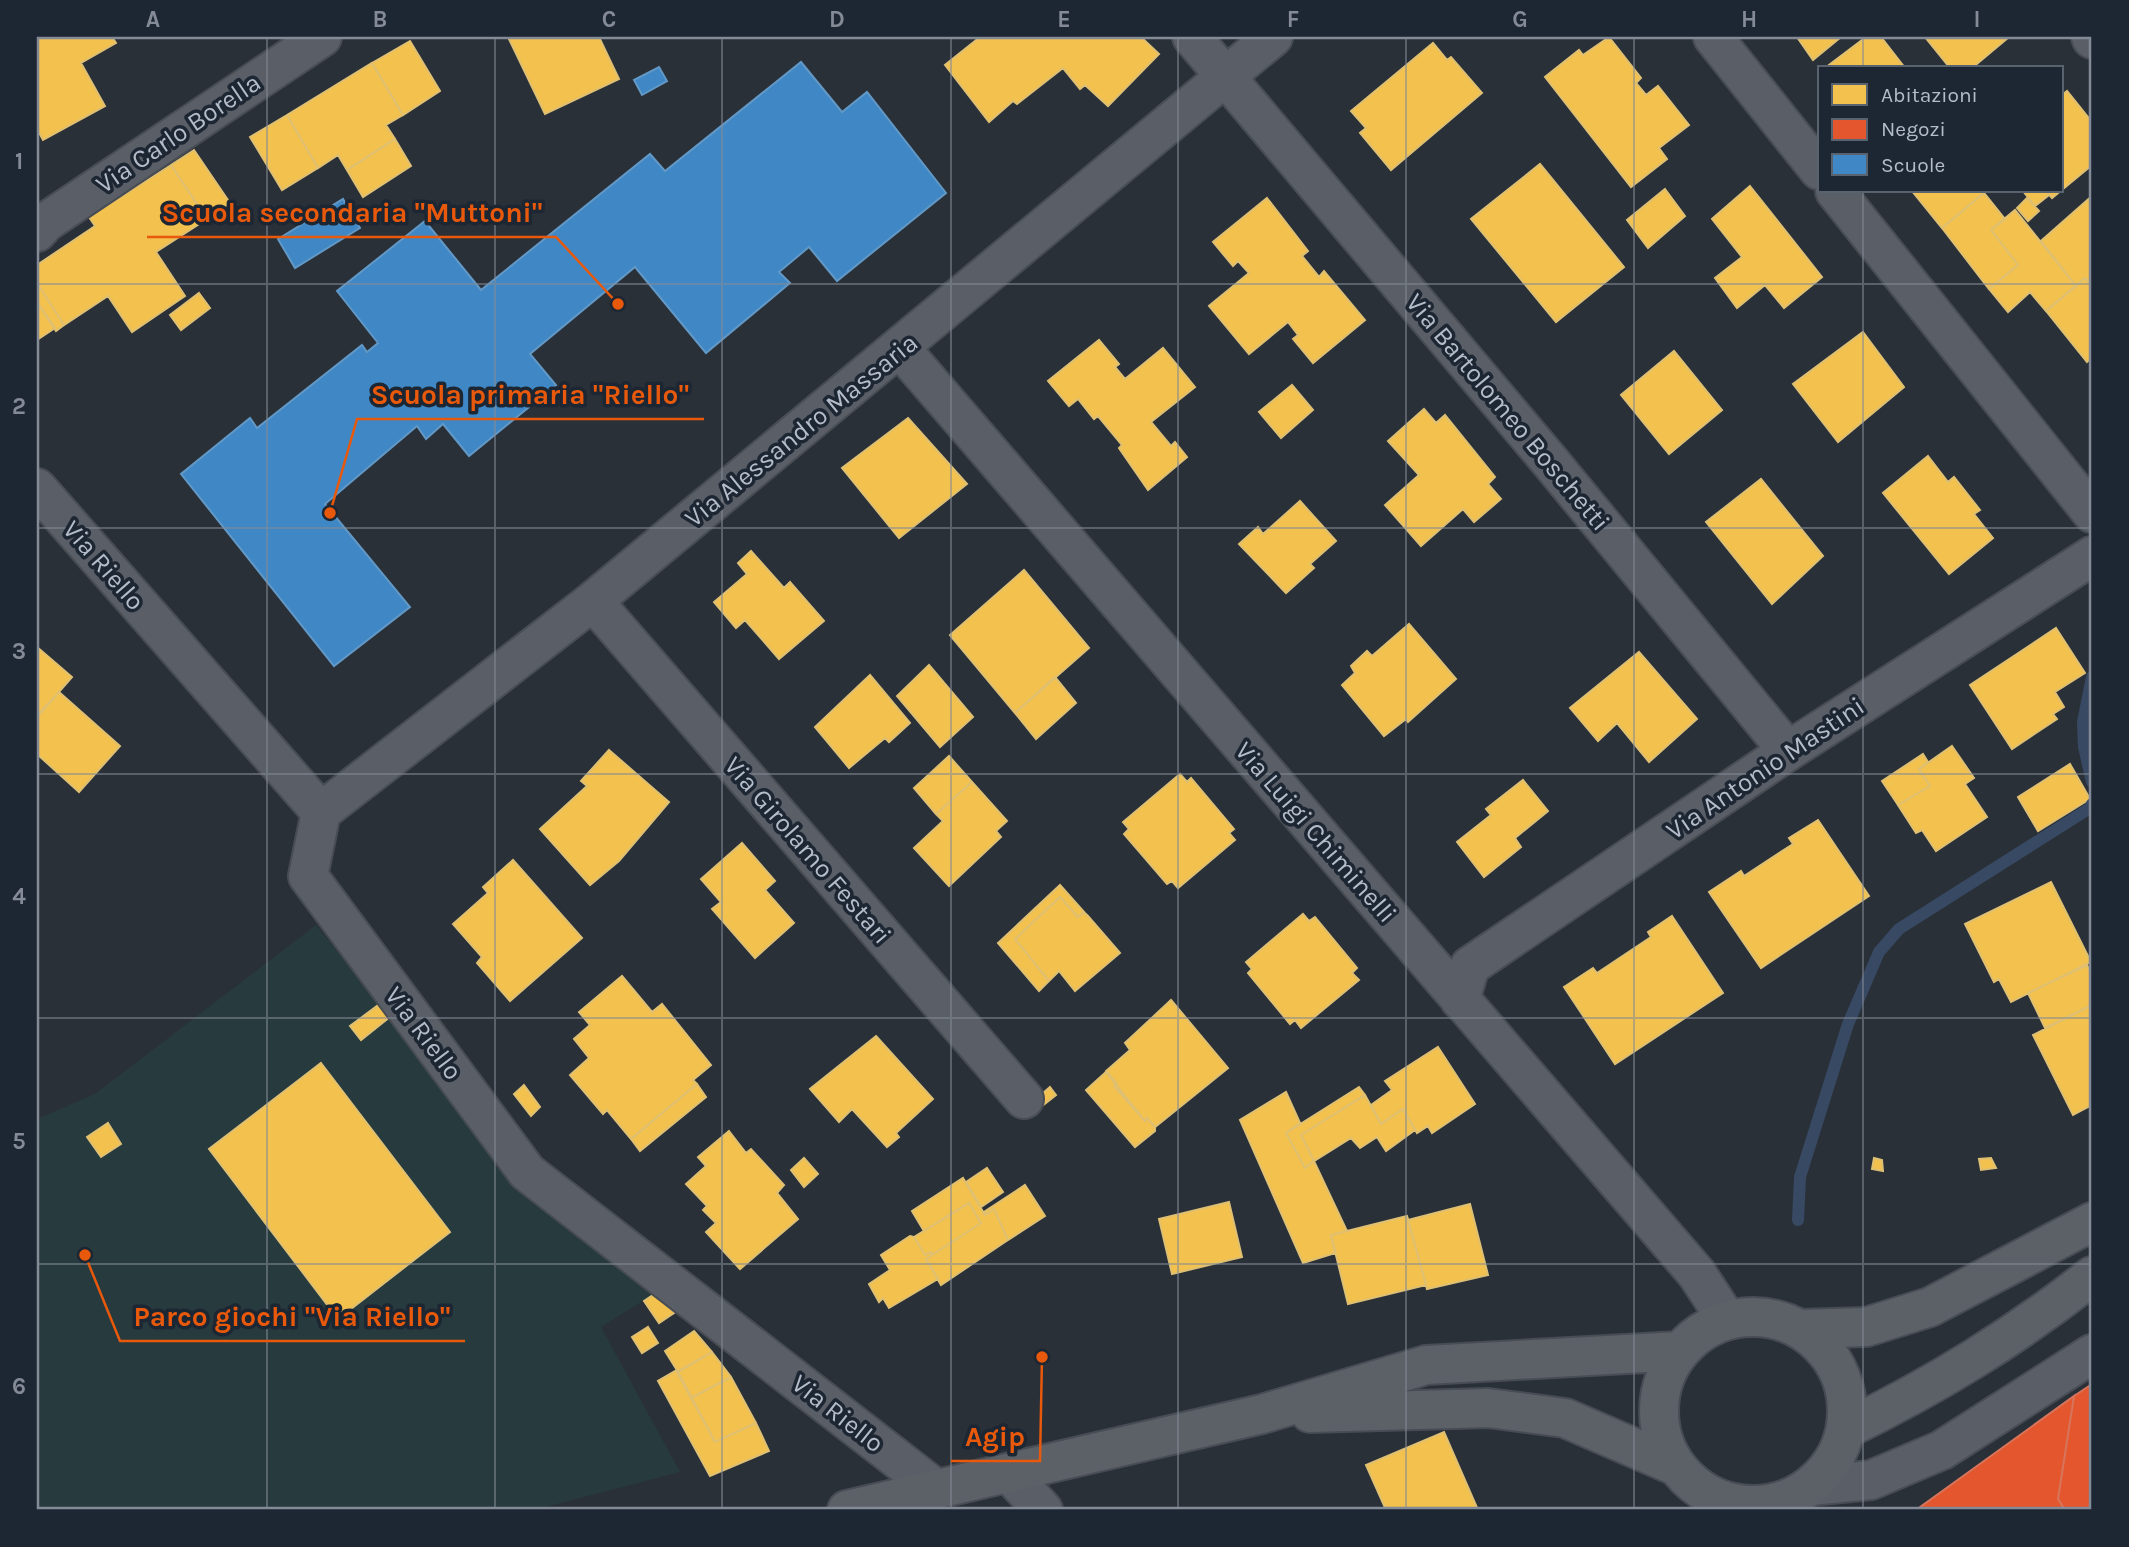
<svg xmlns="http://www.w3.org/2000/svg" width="2129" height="1547" viewBox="0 0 2129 1547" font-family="Karla,sans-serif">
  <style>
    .green { fill: #273a3e }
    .homes { fill: #f2c14e; stroke: #dfc073; stroke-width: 2 }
    .shops { fill: #e4572e; stroke: #d6755c; stroke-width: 2 }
    .schools { fill: #3f88c5; stroke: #6298c6; stroke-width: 2 }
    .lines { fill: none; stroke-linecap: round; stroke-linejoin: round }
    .stream { stroke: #384963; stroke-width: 12 }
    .minor-casing { stroke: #484c53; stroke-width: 42 }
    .primary-casing { stroke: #484c55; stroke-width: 42 }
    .minor { stroke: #5a5e66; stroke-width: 38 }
    .primary { stroke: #5c6168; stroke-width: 38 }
    .grid { fill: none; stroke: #848b96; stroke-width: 2; stroke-opacity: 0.55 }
    .labels { text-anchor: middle; stroke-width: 7; stroke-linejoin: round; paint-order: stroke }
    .street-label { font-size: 26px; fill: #b4bcc9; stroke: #1d2633 }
    .leader { fill: none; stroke: #e8590c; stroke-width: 2.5 }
    .callout-dot { fill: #e8590c; stroke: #1d2633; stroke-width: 2.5 }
    .callout-label { font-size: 28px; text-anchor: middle; font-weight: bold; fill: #e8590c; stroke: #1d2633; stroke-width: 7; stroke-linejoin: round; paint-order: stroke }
    .neatline { fill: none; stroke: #848b96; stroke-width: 2.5 }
    .grid-label { font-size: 23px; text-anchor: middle; font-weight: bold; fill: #848b96 }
  </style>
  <rect width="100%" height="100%" fill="#2a3038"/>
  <path class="green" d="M316,925L381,1003L659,1291L601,1327L680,1472L534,1510H37V1119L95,1094Z"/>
  <path class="homes" d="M37,37H112L116,43L81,63L105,106L43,140L37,129Z
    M508,37H599L619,79L545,114Z
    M980,37H1141L1159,54L1108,106L1085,85L1080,89L1063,68L1017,104L1013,101L989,122L945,65Z
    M1609,37L1641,78L1636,83L1646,95L1658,86L1689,125L1659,148L1667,159L1631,187L1545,77L1579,50L1583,55Z
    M1797,37H1841L1813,60Z
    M1866,37H1881L1905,68H1825Z
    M1925,37H2009L1972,68H1950Z
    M410,41L440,91L403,115L372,63Z
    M1433,43L1447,60L1451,57L1482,93L1391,170L1360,133L1366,128L1351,111Z
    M372,63L403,115L386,125L395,139L347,170L338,155L318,168L287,115Z
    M2067,91L2092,122V165L2052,198L2046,191H2061V96Z
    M287,115L318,168L282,190L250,137Z
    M395,139L411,166L363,197L347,170Z
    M194,150L230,203L207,219L171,165Z
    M1540,164L1624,267L1556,322L1471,219Z
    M171,165L207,219L156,252L185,296L132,332L108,296L64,325L37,283V265L95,226L89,217Z
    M1750,186L1822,277L1784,308L1765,285L1737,308L1715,278L1742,257L1712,219Z
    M1665,189L1685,216L1648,248L1627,220Z
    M1912,191H1986L1942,228Z
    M2023,191H2046L2049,195L2035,206Z
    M1984,193L2005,219L1991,230L2018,265L1989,289L1942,228Z
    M2092,196V285L2085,278L2076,286L2041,241Z
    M1267,198L1308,251L1302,256L1319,277L1324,271L1365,320L1313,363L1293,339L1298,335L1288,322L1249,354L1209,306L1249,273L1238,261L1233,266L1213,242Z
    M2027,198L2039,211L2028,221L2017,208Z
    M2015,210L2076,286L2046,311L2030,292L2008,312L1989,289L2018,265L1991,230Z
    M2085,278L2092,286V357L2087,362L2046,311Z
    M37,283L64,325L56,331L37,302Z
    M199,293L210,308L181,330L170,315Z
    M37,302L55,328L37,340Z
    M1863,332L1904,387L1838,442L1793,384Z
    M1099,340L1119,364L1115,367L1125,379L1163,348L1195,387L1151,422L1171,446L1175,442L1187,457L1148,490L1119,448L1122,445L1098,416L1094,419L1078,399L1069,406L1048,381Z
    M1674,351L1722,410L1669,454L1621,395Z
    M1292,385L1313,410L1281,438L1259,412Z
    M1424,409L1436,423L1445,415L1495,477L1488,484L1501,499L1474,522L1463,509L1421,546L1385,505L1419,475L1388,441Z
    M908,418L967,484L899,538L842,468Z
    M1928,456L1948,482L1954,477L1980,510L1974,514L1993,538L1949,574L1883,493Z
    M1761,479L1823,556L1772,604L1706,522Z
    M1300,501L1336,541L1310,564L1314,568L1286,593L1239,544L1258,527L1263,534Z
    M751,551L784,588L790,582L824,621L779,659L745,620L736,628L714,602L747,574L738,563Z
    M1024,570L1089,648L1015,713L950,635Z
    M1409,624L1456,679L1408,722L1406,719L1384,736L1342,685L1355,673L1351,666L1367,651L1372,656Z
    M2056,628L2085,673L2055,692L2064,707L2053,714L2057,719L2012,749L1970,685Z
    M37,647L72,677L38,716H37Z
    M1639,652L1697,719L1649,762L1617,723L1598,741L1570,708Z
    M929,665L973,717L940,747L897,696Z
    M870,675L910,723L889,742L885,738L849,768L815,727Z
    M1055,677L1076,703L1036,739L1015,713Z
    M59,692L120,746L79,792L37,754V716Z
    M1952,746L1974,778L1965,784L1987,817L1936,851L1922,830L1916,833L1898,805L1930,786L1919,769Z
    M609,750L669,802L619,861L590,885L540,829L587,786L581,781Z
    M1923,754L1928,762L1919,769L1930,786L1898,805L1882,781Z
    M949,756L972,782L936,814L914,788Z
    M2070,764L2090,799L2038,831L2018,797Z
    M1180,774L1187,782L1191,778L1234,829L1229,833L1235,840L1178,888L1172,881L1167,884L1124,834L1129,829L1123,822Z
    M1523,780L1548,811L1515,838L1521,847L1484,877L1457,842L1491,815L1486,809Z
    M972,782L1007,821L996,831L1001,837L949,886L914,848L943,821L936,814Z
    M1818,820L1869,896L1761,968L1709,892L1741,871L1744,876L1793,844L1789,838Z
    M742,843L775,881L765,890L794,923L755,958L712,909L721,902L701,879Z
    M513,860L582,938L510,1001L477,963L482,957L453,924L488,893L483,887Z
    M2051,882L2091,962L2011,1002L1999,979L1994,982L1965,924Z
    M1060,885L1084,912L1078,917L1060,897L1015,939L1049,981L1039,991L998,943Z
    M1060,897L1078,917L1084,912L1088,916L1120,953L1075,991L1059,971L1049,981L1015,939Z
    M1303,914L1309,921L1315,917L1357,968L1352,973L1359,980L1301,1028L1295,1020L1290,1024L1248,973L1252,969L1246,962Z
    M1672,916L1723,993L1615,1064L1564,987L1593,968L1597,973L1651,937L1648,932Z
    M2087,965L2092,975V1005L2045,1028L2028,993Z
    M622,976L652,1012L662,1004L711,1065L693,1080L697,1084L631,1139L607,1110L603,1114L570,1075L589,1058L574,1039L590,1025L579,1012Z
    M1171,1000L1228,1068L1155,1127L1147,1118L1145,1121L1114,1086L1117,1084L1106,1071L1130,1050L1125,1043Z
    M381,1003L391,1016L361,1040L350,1026Z
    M2092,1005V1105L2073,1115L2033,1035Z
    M876,1036L933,1099L896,1133L899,1137L887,1147L852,1109L839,1122L810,1089Z
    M1438,1047L1475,1104L1432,1133L1428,1126L1417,1133L1403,1109L1381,1124L1371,1105L1392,1090L1385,1081Z
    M321,1063L450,1232L338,1319L209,1149Z
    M1106,1072L1145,1121L1147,1118L1155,1127V1131L1135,1147L1086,1090Z
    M697,1084L706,1097L640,1151L631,1139Z
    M524,1085L540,1107L531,1116L514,1094Z
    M1050,1087L1056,1095L1042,1106L1036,1099Z
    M1359,1087L1365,1095L1301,1135L1314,1161L1305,1168L1286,1133Z
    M1286,1092L1300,1123L1286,1133L1305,1168L1314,1161L1347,1231L1331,1235L1335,1253L1303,1263L1240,1120Z
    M1365,1095L1381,1124L1403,1109L1415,1130L1386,1151L1377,1137L1360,1148L1351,1138L1314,1161L1301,1135Z
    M108,1123L121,1144L101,1157L87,1137Z
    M729,1131L746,1153L751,1149L784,1185L777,1193L798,1219L740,1269L706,1232L716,1223L703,1210L707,1206L686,1184L706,1166L698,1157Z
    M804,1158L818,1174L804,1187L791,1170Z
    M1874,1158L1882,1160L1883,1171L1872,1169Z
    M1991,1158L1996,1168L1981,1170L1979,1159Z
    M987,1168L1003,1192L981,1207L966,1182Z
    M963,1178L985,1215L994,1209L1008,1240L941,1285L926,1259L981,1223L969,1203L924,1231L912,1211Z
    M1025,1185L1045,1216L1008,1240L994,1209L985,1215L984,1212Z
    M1229,1202L1242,1257L1172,1274L1159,1219Z
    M969,1203L981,1223L932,1255L931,1252L925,1255L914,1237Z
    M1470,1204L1488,1275L1427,1289L1408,1220Z
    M1407,1216L1426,1285L1348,1304L1331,1235Z
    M910,1236L914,1237L925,1255L931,1252L932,1255L926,1259L938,1279L889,1308L883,1298L879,1302L869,1284L890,1270L881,1255Z
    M659,1291L674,1313L659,1323L644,1301Z
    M648,1327L658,1343L642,1353L632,1337Z
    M694,1331L712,1352L678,1372L665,1351Z
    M712,1352L731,1377L691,1398L677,1372Z
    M677,1370L715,1442L756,1423L769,1451L710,1476L658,1381Z
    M731,1377L756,1423L715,1442L691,1398Z
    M1444,1432L1478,1510H1386L1366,1465Z"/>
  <path class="shops" d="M2092,1384V1510H2065L2058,1499L2074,1396Z
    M2074,1396L2058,1499L2065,1510H1916Z"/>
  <path class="schools" d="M801,62L842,112L867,92L946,193L837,281L809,247L779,272L790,283L706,353L635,267L530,354L556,385L469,456L443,424L426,439L417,426L325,504L410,607L334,666L181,474L250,418L257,428L362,345L367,352L378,343L337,291L425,221L481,290L650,154L665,171Z
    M659,67L667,81L642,95L634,80Z
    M343,199L360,228L295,268L278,239Z"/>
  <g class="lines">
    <path class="stream" d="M2092,677L2083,722L2084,747L2092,782
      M1798,1220L1800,1177L1848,1024L1879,952L1899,929L2090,808L2092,804"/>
    <g class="minor-casing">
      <path id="minor" d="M1192,37L1553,465L1788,751
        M1713,37L1819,170
        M2091,37L2092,39
        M1835,191L2092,513
        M37,232L46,222L322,37
        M900,348L1697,1274L1727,1320
        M37,488L321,812L308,876L527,1172L936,1489
        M593,601L1024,1099
        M321,812L593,601L1273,37
        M1460,1000L1470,966L1788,751L2092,556
        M1009,1473L1043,1510
        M1811,1486L1871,1480L1942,1450L2092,1354
        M1745,1510L1747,1506"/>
    </g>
    <g class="primary-casing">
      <path id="primary" d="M1659 1411a94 94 0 1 1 188 0a94 94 0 1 1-188 0Z
        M1800,1329L1866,1327L1930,1307L2092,1222
        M1310,1413L1488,1408L1565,1418L1676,1466
        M1846,1429C1936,1385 2013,1338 2092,1276
        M847,1510L1262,1414L1426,1365L1680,1351"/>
    </g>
    <use href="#minor" class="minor"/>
    <use href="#primary" class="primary"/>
  </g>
  <path class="grid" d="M267,37V1510M495,37V1510M722,37V1510M951,37V1510M1178,37V1510M1406,37V1510M1634,37V1510M1863,37V68M1863,191V1510M37,284H2092M37,528H2092M37,774H2092M37,1018H2092M37,1264H2092"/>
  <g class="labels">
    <g class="street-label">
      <text transform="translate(178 133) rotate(-34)" y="9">Via Carlo Borella</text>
      <text transform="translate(1508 412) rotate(50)" y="9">Via Bartolomeo Boschetti</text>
      <text transform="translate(801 430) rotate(-39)" y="9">Via Alessandro Massaria</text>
      <text transform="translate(104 565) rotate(49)" y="9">Via Riello</text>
      <text transform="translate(1765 768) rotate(-34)" y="9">Via Antonio Mastini</text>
      <text transform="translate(1316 832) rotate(49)" y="9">Via Luigi Chiminelli</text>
      <text transform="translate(808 850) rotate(49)" y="9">Via Girolamo Festari</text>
      <text transform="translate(424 1033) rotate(53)" y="9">Via Riello</text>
      <text transform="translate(838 1413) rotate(38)" y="9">Via Riello</text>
    </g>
  </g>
  <path class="leader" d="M618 304L556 237H147M330 513L357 419H704M85 1255L120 1341H465M1042 1357L1040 1461H951"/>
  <g class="callout-dot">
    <circle cx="618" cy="304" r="7"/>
    <circle cx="330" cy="513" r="7"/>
    <circle cx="85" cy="1255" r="7"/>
    <circle cx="1042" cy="1357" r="7"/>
  </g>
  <g class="callout-label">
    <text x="352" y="222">Scuola secondaria "Muttoni"</text>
    <text x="530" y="404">Scuola primaria "Riello"</text>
    <text x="292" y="1326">Parco giochi "Via Riello"</text>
    <text x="995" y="1446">Agip</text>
  </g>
  <rect width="2129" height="1547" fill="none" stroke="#1d2633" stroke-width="77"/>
  <rect x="1818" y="66" width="245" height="126" fill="#1d2633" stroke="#59626f" stroke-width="2"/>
  <rect x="1832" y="84" width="35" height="21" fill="#f2c14e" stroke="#59626f" stroke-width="2"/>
  <text x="1881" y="102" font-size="21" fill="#b4bcc9">Abitazioni</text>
  <rect x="1832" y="119" width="35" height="21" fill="#e4572e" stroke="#59626f" stroke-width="2"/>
  <text x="1881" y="136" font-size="21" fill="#b4bcc9">Negozi</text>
  <rect x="1832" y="154" width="35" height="21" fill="#3f88c5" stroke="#59626f" stroke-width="2"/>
  <text x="1881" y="172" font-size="21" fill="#b4bcc9">Scuole</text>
  <rect x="38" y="38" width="2052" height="1470" class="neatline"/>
  <g class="grid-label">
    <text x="153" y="27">A</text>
    <text x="380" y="27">B</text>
    <text x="609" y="27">C</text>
    <text x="837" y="27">D</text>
    <text x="1064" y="27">E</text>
    <text x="1293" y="27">F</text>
    <text x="1520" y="27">G</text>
    <text x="1749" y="27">H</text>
    <text x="1977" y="27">I</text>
    <text x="19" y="169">1</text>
    <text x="19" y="414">2</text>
    <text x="19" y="659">3</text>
    <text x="19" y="904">4</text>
    <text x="19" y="1149">5</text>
    <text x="19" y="1394">6</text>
  </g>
</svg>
